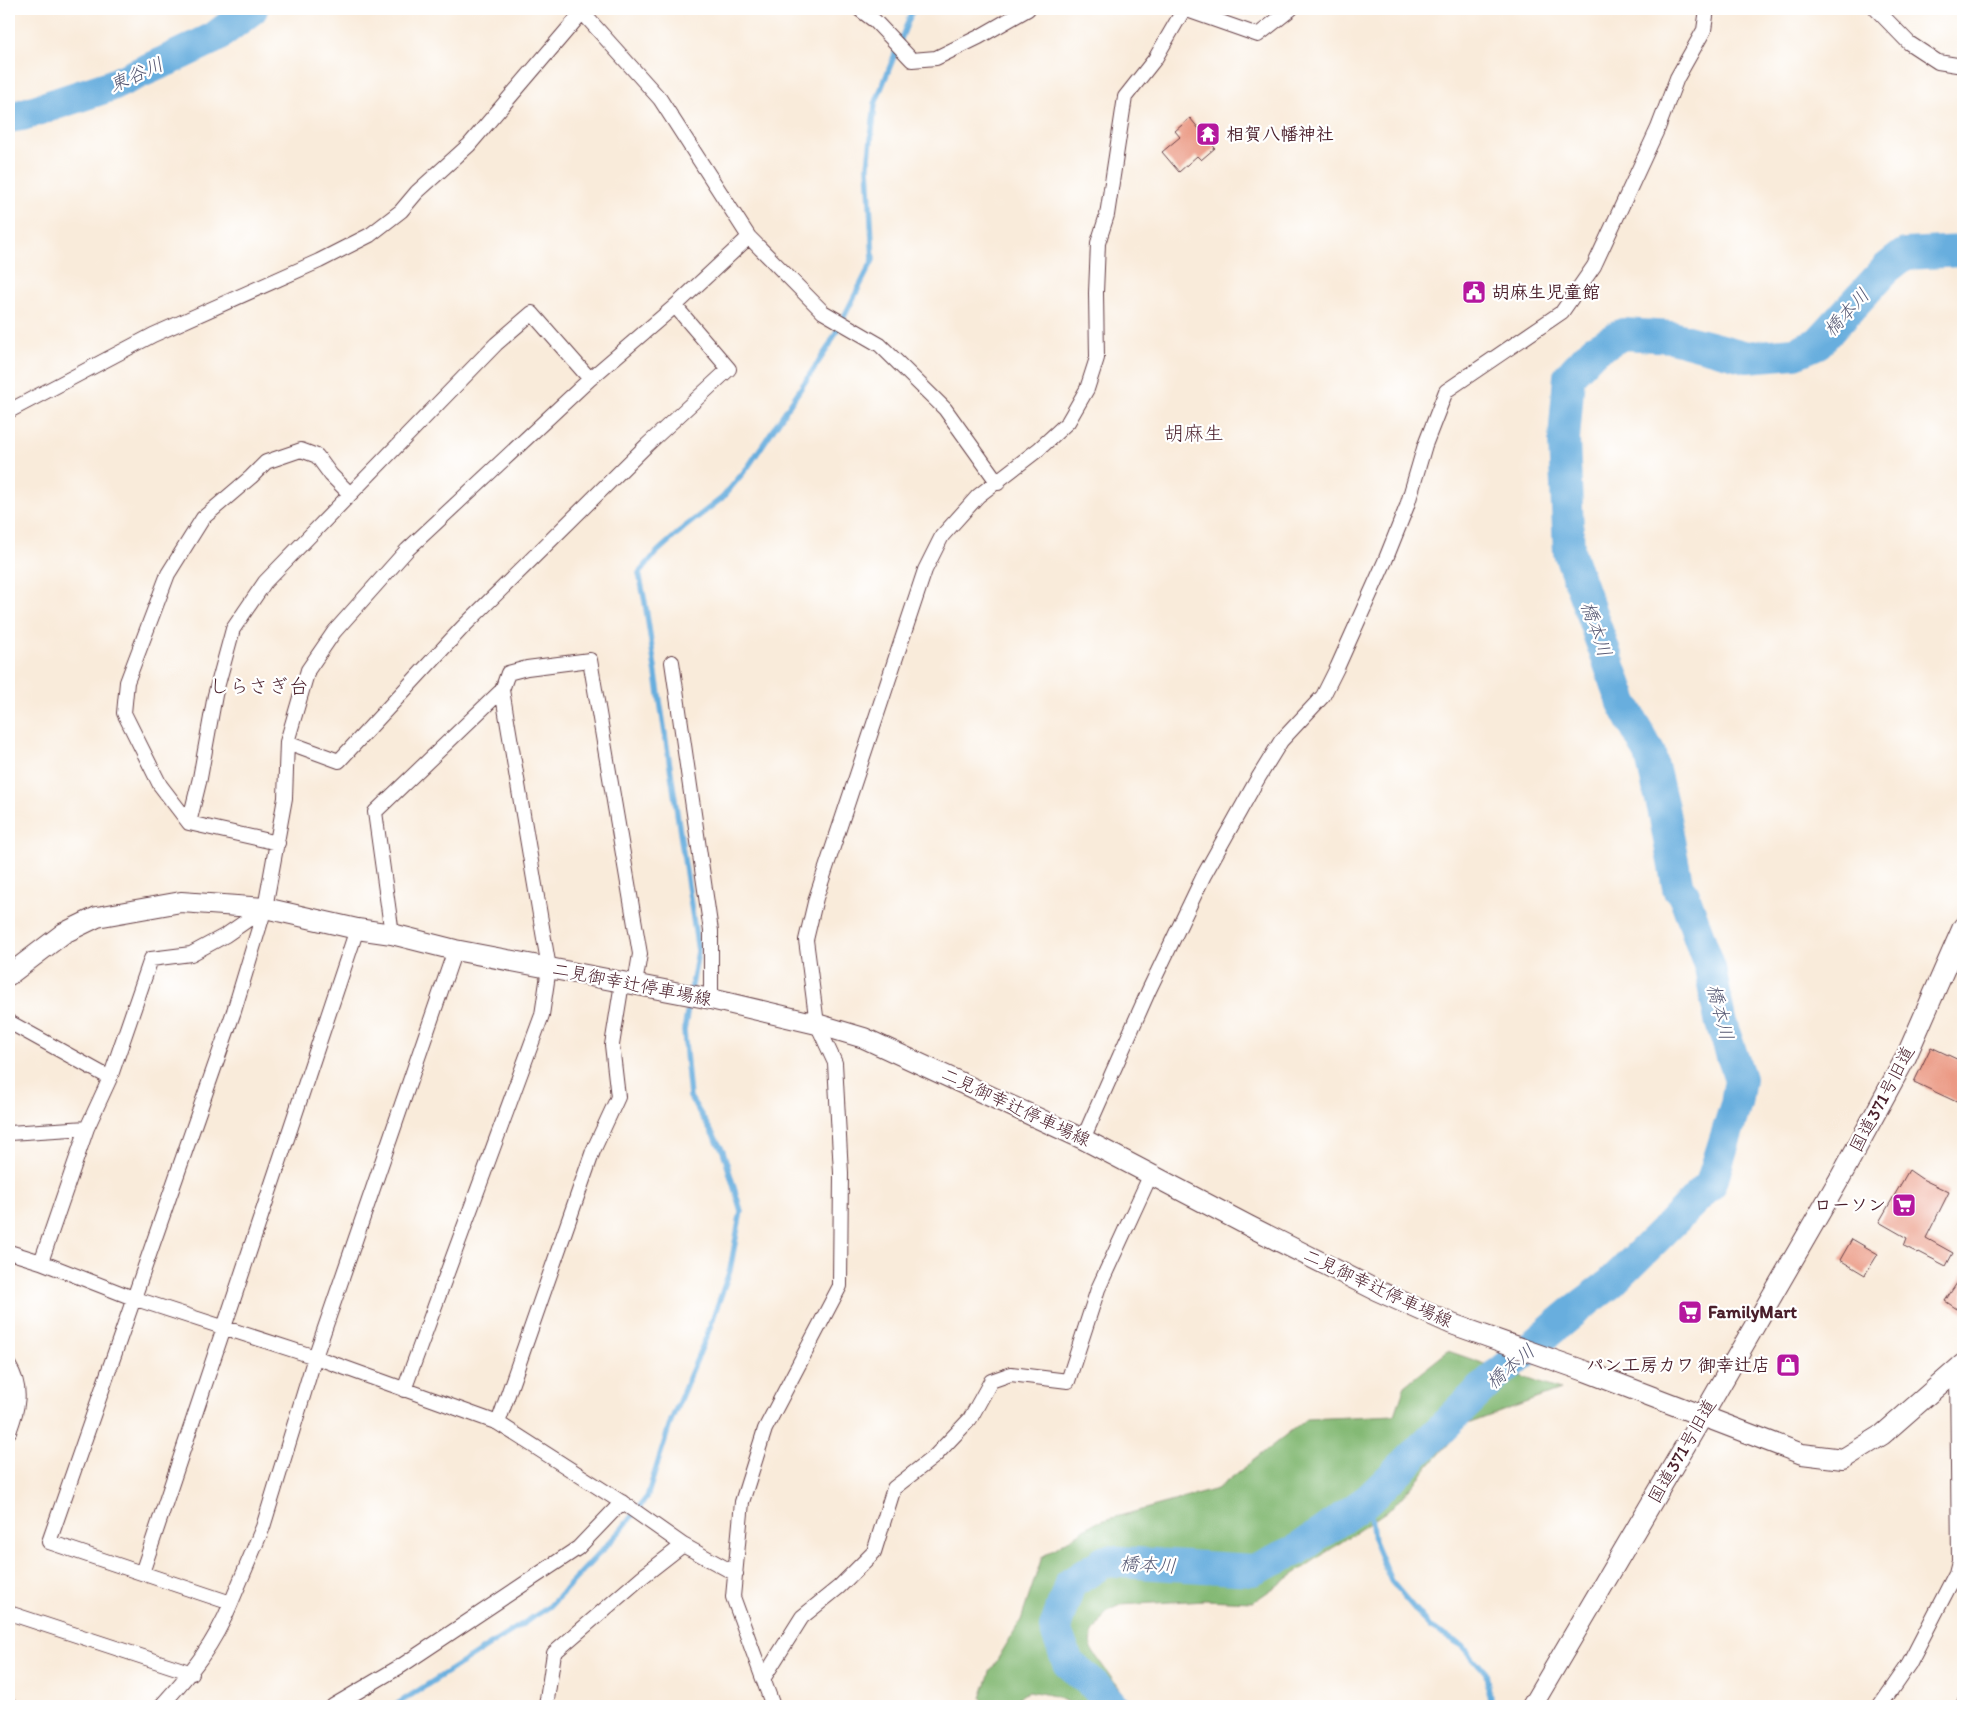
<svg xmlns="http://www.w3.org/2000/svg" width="1972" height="1715" viewBox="0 0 1972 1715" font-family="Itim,'Klee One',sans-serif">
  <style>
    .forest { fill: #84b974; stroke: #676c50 }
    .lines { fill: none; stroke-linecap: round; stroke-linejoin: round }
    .stream { stroke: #67aede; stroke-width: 5.5 }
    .river { stroke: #67aede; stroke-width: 32 }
    .building { fill: #eb9983 }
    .street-casing { stroke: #643e45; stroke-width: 16 }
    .secondary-casing { stroke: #643e45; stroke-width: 22 }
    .street { stroke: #fff; stroke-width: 14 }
    .secondary { stroke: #fff; stroke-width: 20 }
    .labels { text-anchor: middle; stroke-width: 4.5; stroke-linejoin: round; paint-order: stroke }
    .poi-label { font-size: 18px; font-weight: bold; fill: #4a1f2b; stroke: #fff; text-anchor: start }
    .street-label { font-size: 18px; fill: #4a1f2b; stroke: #fff }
    .water-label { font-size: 19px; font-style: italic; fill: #565873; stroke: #fff }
    .quarter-label { font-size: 20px; fill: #4a1f2b; stroke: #fff }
  </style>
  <rect width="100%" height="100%" fill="#fff"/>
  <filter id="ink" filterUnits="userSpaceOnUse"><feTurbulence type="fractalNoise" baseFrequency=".02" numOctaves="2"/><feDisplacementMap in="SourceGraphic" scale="10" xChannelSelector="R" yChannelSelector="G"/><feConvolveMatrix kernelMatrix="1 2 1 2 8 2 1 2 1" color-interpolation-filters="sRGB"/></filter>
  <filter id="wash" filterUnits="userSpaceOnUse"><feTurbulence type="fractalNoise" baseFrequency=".0096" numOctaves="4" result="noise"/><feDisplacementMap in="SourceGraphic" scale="20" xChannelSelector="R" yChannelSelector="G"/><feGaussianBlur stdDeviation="1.12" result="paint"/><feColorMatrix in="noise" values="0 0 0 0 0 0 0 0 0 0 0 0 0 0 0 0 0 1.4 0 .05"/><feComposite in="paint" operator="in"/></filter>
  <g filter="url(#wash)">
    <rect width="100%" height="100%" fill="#f9ebda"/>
    <path class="forest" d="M1448,1351L1560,1390L1465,1425L1393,1507L1253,1602L1205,1600L1120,1605L1107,1611L1092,1634L1091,1649L1131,1706H1075L1055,1696L1029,1691L1005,1706H987L981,1698L990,1672L1021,1620L1042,1557L1094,1523L1217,1489L1306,1419L1395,1415L1405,1385Z"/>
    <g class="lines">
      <path class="stream" d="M1369,1499L1374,1541L1391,1581L1430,1627L1463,1646L1486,1673L1491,1706
        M394,1706L549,1607L621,1530L647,1497L671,1421L707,1335L730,1270L741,1211L723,1151L690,1097L684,1031L698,951L645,602L639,573L658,551L686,526L722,498L748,467L829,346L873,260L868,166L875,104L913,9"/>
      <path class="river" d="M9,117L22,115L110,86L166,61L214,38L252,9
        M1113,1706L1095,1686L1068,1663L1055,1628L1070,1584L1105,1561L1253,1570L1297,1550L1369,1499L1490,1381L1575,1310L1610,1284L1711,1184L1736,1104L1740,1079L1720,1020L1710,968L1684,895L1678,888L1663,808L1650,754L1623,703L1569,552L1564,440L1569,376L1594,350L1623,334L1672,337L1747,357L1795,353L1818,343L1887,268L1905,254L1963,251"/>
    </g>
    <g id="blocks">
      <path class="building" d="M1190,118L1215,148L1201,160L1197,156L1179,172L1162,152L1180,137L1175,131Z
        M1931,1047L1963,1062V1105L1914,1082Z
        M1909,1170L1922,1179L1949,1192L1926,1238L1953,1253L1946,1266L1919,1252L1918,1253L1904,1246L1907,1238L1879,1222Z
        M1852,1239L1878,1254L1865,1275L1840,1260Z
        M1963,1274V1313L1945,1301Z"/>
    </g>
  </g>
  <g filter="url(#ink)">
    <use href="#blocks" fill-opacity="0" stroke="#643e45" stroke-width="1"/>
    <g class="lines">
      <g class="street-casing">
        <path id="street" d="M859,9L875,21L912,60L936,58L979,37L1028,9
          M1184,9L1258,35L1291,9
          M1876,9L1909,43L1938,62L1963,66
          M582,12L660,99L749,237L823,312L880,345L945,409L998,483
          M9,411L153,335L319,261L370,235L401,211L417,192L469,145L585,9
          M672,662L711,931V999
          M502,690L508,673L527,668L590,660L640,954L635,984
          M287,742L339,761L463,627L647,445L729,369L675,306
          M189,823L200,778L215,695L233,629L265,582L496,344L532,313L590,379
          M278,843L189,823L160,785L124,713L127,682L168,574L203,518L251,477L266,462L301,450L317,456L331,475L350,494
          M392,934L375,812L502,690L549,968L542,1015L404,1390
          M455,950L315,1357L263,1527L231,1603L49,1542L234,1011L265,908L285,798L287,742L308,670L334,632L407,550L590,379L675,306L749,237
          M9,1022L110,1078
          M9,1133L87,1128
          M1083,1139L1149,990L1204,875L1257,780L1281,741L1323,696L1337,668L1385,561L1407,506L1425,445L1446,391L1562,312L1594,266L1658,128L1677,78L1704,30L1707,9
          M9,1252L41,1262L133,1298L315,1357L498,1423L629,1507L683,1545L736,1574
          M41,1262L87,1128L110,1078L151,959L191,954L226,935L265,908
          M9,1366C23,1389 18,1408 9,1432
          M498,1423L593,1151L618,1097L612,1045L622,983
          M142,1573L357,929
          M9,1613L192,1673
          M763,1679L802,1617L839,1587L874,1552L894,1488L935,1456L970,1419L991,1381L1011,1374L1068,1381L1098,1289L1151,1174
          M9,1705L12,1706
          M161,1706C191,1673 214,1645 231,1603
          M333,1706L401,1666L578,1548L622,1502
          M546,1706L554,1653L642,1577L683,1545
          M773,1706L733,1597L742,1502L765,1429L840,1286L841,1173L835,1063L817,1024L806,940L816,898L925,570L942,536L978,496L1039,449L1068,422L1087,389L1097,358L1096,293L1098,243L1107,215L1125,97L1155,59L1184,9
          M1880,1706L1909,1664L1956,1573L1959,1561L1957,1369
          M1961,1706L1963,1705"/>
      </g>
      <g class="secondary-casing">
        <path id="secondary" d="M9,975L64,933L97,917L181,902L265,908L357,929L392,934L455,950L711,999L817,1024L864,1038L1083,1139L1249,1226L1376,1290L1452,1324L1585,1371L1802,1454L1843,1459L1882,1435L1963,1364
          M1532,1706L1702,1417L1840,1178L1906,1057L1963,927"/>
      </g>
      <use href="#street" class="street"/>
      <use href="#secondary" class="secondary"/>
    </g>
  </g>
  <defs>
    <g id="temple-square" transform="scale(1.25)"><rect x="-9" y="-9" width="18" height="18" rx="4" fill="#b5179e" stroke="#fff"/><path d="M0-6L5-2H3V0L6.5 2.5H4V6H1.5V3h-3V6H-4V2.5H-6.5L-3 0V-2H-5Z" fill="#fff"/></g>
    <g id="civic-square" transform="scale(1.25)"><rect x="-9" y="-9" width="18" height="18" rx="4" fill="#b5179e" stroke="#fff"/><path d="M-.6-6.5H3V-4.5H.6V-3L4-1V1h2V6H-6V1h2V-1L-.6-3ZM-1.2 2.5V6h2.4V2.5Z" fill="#fff"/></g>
    <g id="supermarket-square" transform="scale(1.25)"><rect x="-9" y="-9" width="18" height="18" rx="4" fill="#b5179e" stroke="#fff"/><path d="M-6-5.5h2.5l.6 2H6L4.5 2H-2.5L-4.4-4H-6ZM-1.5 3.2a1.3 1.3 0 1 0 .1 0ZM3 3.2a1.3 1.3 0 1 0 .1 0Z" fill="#fff"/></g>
    <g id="shop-square" transform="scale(1.25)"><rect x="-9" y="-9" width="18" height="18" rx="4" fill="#b5179e" stroke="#fff"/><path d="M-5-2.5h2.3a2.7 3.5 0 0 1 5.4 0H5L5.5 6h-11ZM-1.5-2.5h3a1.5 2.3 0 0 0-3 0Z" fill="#fff"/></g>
  </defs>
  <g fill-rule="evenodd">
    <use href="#temple-square" x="1208" y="134"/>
    <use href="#civic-square" x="1474" y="292"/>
    <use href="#supermarket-square" x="1904" y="1205"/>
    <use href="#supermarket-square" x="1690" y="1312"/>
    <use href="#shop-square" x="1788" y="1365"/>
  </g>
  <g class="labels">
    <g class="poi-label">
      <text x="1226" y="140">相賀八幡神社</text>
      <text x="1492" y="298">胡麻生児童館</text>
      <text x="1886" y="1211" text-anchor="end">ローソン</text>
      <text x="1708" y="1318">FamilyMart</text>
      <text x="1770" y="1371" text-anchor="end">パン工房カワ 御幸辻店</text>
    </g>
    <g class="street-label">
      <text transform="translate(632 984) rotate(11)" y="6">二見御幸辻停車場線</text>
      <text transform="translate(1882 1099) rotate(-62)" y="6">国道371号旧道</text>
      <text transform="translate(1016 1107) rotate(25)" y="6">二見御幸辻停車場線</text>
      <text transform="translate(1378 1288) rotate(25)" y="6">二見御幸辻停車場線</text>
      <text transform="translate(1682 1451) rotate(-60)" y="6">国道371号旧道</text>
    </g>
    <g class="water-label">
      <text transform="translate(136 74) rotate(-24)" y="7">東谷川</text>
      <text transform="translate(1846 312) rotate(-47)" y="7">橋本川</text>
      <text transform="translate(1597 629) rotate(71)" y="7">橋本川</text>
      <text transform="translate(1721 1012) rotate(76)" y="7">橋本川</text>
      <text transform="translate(1510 1366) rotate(-40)" y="7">橋本川</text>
      <text transform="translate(1148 1564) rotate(3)" y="7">橋本川</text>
    </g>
    <g class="quarter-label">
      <text x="1194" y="440">胡麻生</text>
      <text x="259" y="693">しらさぎ台</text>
    </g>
  </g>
  <rect width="1972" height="1715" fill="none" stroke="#fff" stroke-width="30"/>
</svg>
